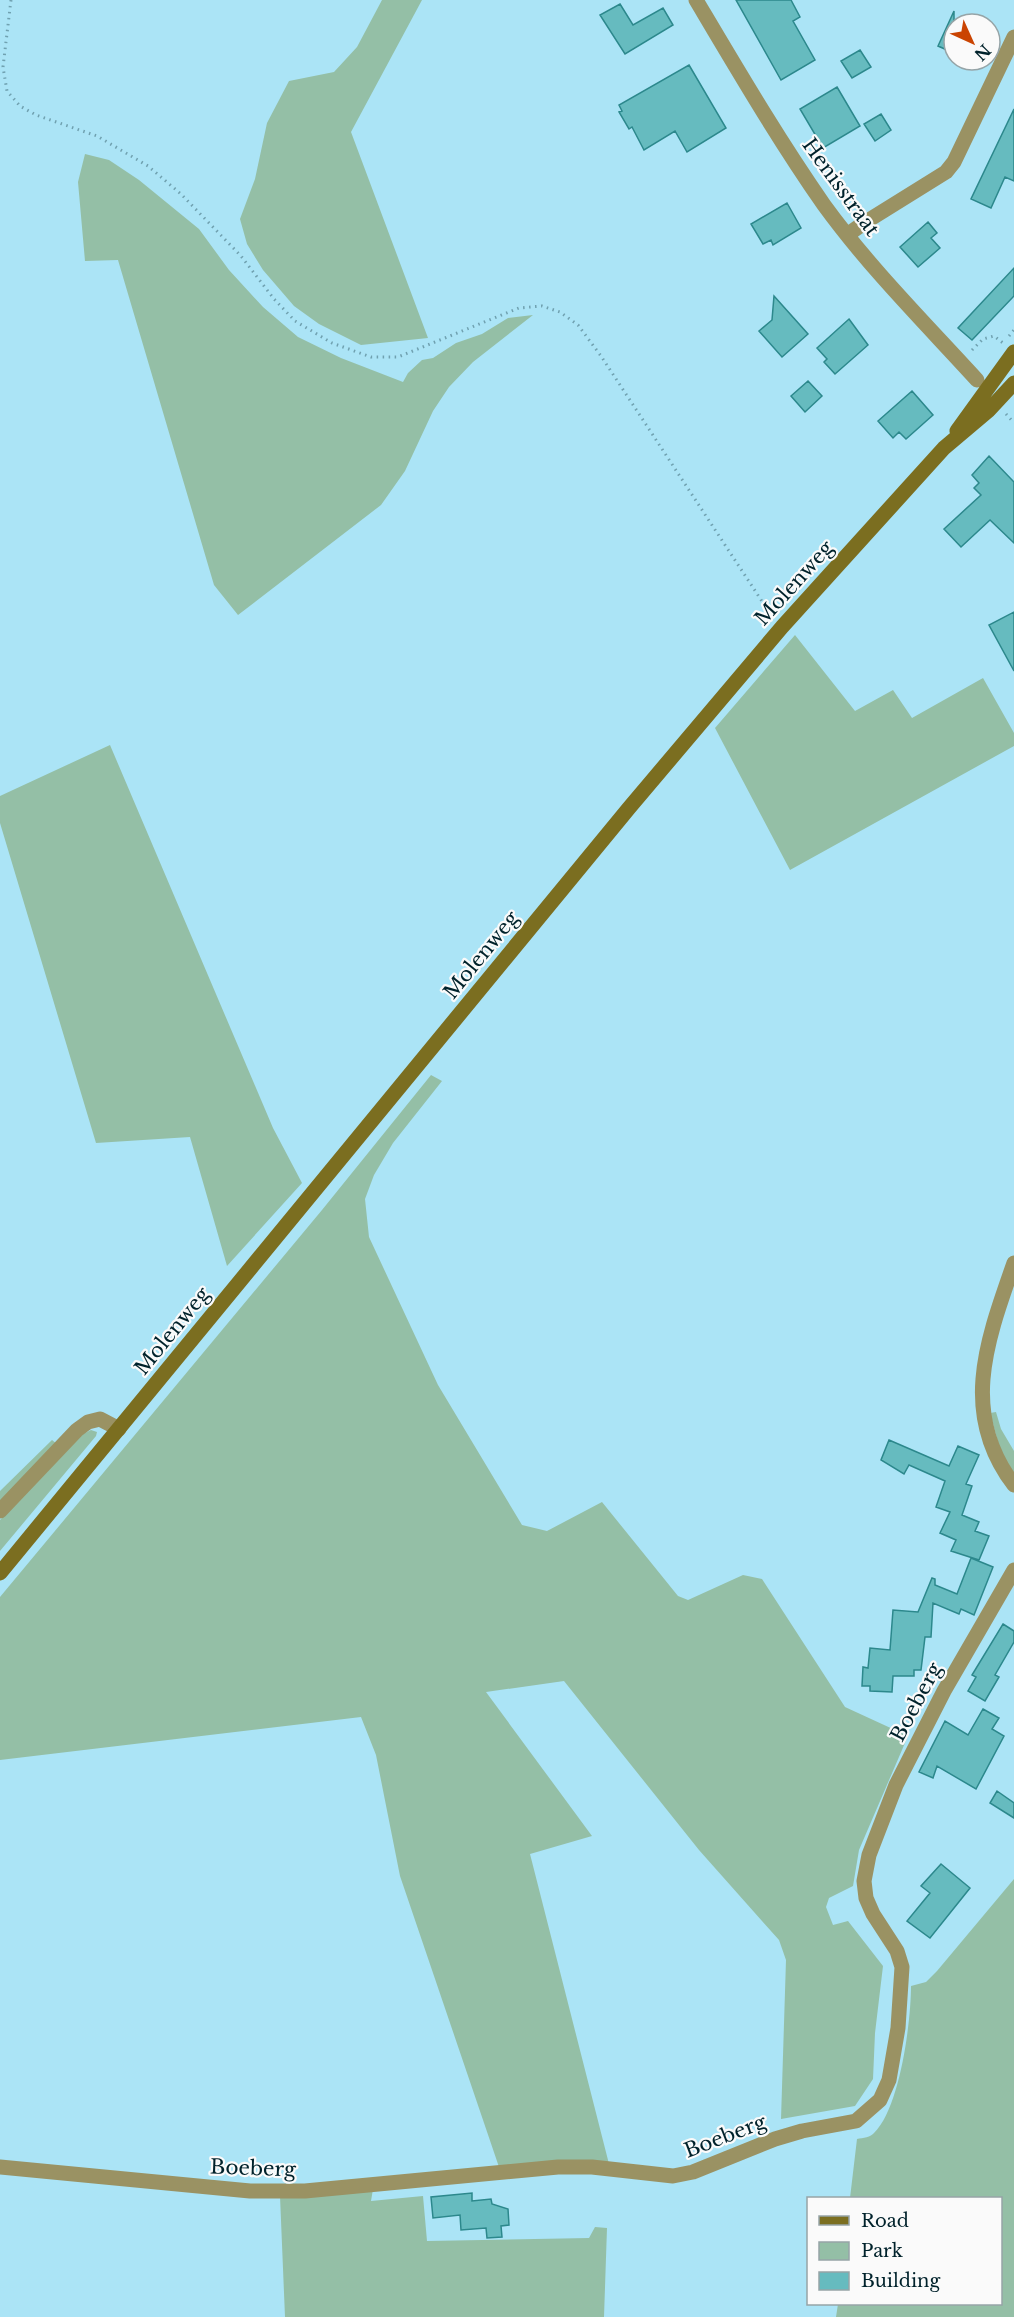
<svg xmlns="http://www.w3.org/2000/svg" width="1014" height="2317" viewBox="0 0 1014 2317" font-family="'Libre Baskerville',serif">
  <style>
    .green { fill: #94bfa6 }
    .building { fill: #66bbbf; stroke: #2c888c; stroke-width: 1.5 }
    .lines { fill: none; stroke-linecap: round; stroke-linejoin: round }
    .path { stroke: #70a1b0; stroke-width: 3; stroke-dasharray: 1.5 4.5; stroke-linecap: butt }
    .minor { stroke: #9a9263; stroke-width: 15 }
    .secondary { stroke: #7b6e20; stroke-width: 15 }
    .labels { text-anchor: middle; stroke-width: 4.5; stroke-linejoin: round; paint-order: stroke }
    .street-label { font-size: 20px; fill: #00222b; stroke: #fafafa }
  </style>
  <rect width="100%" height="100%" fill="#abe4f6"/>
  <path class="green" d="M382,0H422L351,132L428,338L361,345L319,324L294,306L263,270L247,244L240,219L255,179L267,123L289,81L334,72L357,47Z
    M85,154L109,160L139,180L199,229L229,270L263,307L298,337L341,358L403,382L408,373L422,360L433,358L456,343L482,334L508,318L533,315L473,362L449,387L433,411L405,471L381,505L238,615L214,585L118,260L85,261L78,182Z
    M795,635L855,711L893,690L912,718L983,678L1014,733V746L790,870L715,728Z
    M110,745L273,1128L302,1183L227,1266L190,1137L96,1143L0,823V796Z
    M431,1075L442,1081L393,1143L374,1175L365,1199L369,1237L438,1385L522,1525L547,1531L602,1502L678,1596L688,1600L743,1575L762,1579L845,1707L908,1736L859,1850L853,1886L829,1898L826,1907L833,1925L848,1921L883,1966L875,2033L873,2079L855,2106L781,2119L786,1960L779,1940L699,1850L564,1681L486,1692L592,1836L530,1854L609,2164L499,2167L400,1876L376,1755L361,1717L0,1760V1597L322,1210Z
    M996,1412L1001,1429L1014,1451V1475L1000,1449L990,1413Z
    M91,1430L97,1432L96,1436L0,1551V1520L83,1434Z
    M52,1440L57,1444L0,1505V1491Z
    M1014,1879V2317H836L838,2304H1000V2198H850L857,2139C863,2138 871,2137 874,2133C900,2108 911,2022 911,1986L926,1982L937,1971Z
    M373,2189L371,2201L423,2196L427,2241L589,2238L595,2227L607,2228L604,2317H285L280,2196Z"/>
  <path class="building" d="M736,0H791L800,17L793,21L815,60L781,80Z
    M620,4L633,25L663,8L673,25L625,54L600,15Z
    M954,11V53L938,46Z
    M860,50L871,67L852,78L841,61Z
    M689,65L726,128L687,152L675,131L644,150L632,127L629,129L619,112L622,111L619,105Z
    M837,87L860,126L823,148L800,109Z
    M1014,109V181L1005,177L991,208L971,199Z
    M881,114L891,130L875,141L864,124Z
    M787,203L801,228L773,245L771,240L763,244L751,224Z
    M928,222L937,233L931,238L940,248L918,267L900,247Z
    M1014,268V296L972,340L958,328Z
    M774,296L808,334L782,357L759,331L772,320Z
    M849,319L868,345L835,374L824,362L827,359L817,348Z
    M808,381L822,396L805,412L791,396Z
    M912,391L933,415L906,439L899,432L893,438L878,421Z
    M989,456L1014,482V543L990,520L961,547L944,529L981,495L974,488L979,483L972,475Z
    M1014,612V671L989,625Z
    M889,1440L949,1466L958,1446L979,1455L966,1484L972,1486L962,1515L979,1522L975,1531L989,1536L979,1560L951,1551L956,1540L940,1533L950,1512L936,1507L945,1481L909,1465L904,1474L881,1460Z
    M971,1558L993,1567L974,1615L961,1609L959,1614L933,1603L931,1637H925L921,1670H914V1676H893L892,1692L870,1691V1686H862L863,1667L868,1668L870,1648L890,1650L893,1610L918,1612L932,1578L935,1579V1585L957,1594Z
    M1003,1624L1014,1631V1642L995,1675L999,1677L985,1701L968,1691L976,1677L972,1675Z
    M983,1709L999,1718L992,1729L1004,1736L976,1789L937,1766L933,1778L919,1772L945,1721L968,1735Z
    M997,1791L1014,1803V1818L990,1803Z
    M941,1864L970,1888L930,1938L907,1921L930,1893L921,1886Z
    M472,2193V2201L491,2199L492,2204L508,2209L509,2225L501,2226L502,2237L487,2238L486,2228L461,2230L460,2215L433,2218L431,2197Z"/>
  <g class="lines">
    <path class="path" d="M11,0L3,67L7,91L20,106L36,115L97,136L148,166L181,194L241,256L274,299L295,321L332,343L371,357H398L519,308L542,306L560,312L578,325L601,356L771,615
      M1009,336L1014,330
      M972,350L983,339L994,336L1003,343
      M1006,414L1014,423"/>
    <path class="minor" d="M696,0C737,69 778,139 824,205C869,267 925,323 977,380
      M847,235L864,223L946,172L954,162L1014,37
      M1014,1263C987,1340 959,1413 1014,1485
      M0,1511L77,1430L88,1422L100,1419L119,1429
      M0,2167L250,2191H305L558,2167H592L673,2176L693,2172L775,2139L802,2131L856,2121L880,2100L889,2080L898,2028L902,1967L897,1951L873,1914L866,1898L864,1881L869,1855L896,1785L944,1691L1014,1570"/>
    <path class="secondary" d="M957,431L1014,352
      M0,1573L629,808L782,627L944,448L989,410L1014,383"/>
  </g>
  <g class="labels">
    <g class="street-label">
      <text transform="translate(841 187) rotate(54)" y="7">Henisstraat</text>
      <text transform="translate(794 583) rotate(-48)" y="7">Molenweg</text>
      <text transform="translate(481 955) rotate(-51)" y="7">Molenweg</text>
      <text transform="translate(172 1331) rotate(-51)" y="7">Molenweg</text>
      <text transform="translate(916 1702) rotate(-62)" y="7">Boeberg</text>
      <text transform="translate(725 2136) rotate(-21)" y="7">Boeberg</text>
      <text transform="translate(253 2168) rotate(2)" y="7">Boeberg</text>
    </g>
  </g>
  <rect x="807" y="2197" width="195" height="108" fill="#fafafa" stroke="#96a4a7" stroke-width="1.5"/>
  <rect x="819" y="2216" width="30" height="9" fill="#7b6e20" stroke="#96a4a7" stroke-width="1.5"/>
  <text x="861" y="2227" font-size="18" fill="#00222b">Road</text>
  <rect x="819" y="2242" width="30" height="18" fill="#94bfa6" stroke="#96a4a7" stroke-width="1.5"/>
  <text x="861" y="2257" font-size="18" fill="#00222b">Park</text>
  <rect x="819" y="2272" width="30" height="18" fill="#66bbbf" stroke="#96a4a7" stroke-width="1.5"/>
  <text x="861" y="2287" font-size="18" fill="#00222b">Building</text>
  <g transform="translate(972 42) rotate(135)"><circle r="28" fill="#fafafa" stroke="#96a4a7" stroke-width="1.5"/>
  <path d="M0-4.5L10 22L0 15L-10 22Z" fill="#ca4402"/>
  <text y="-9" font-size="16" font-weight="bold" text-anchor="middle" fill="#00222b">N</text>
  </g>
</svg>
